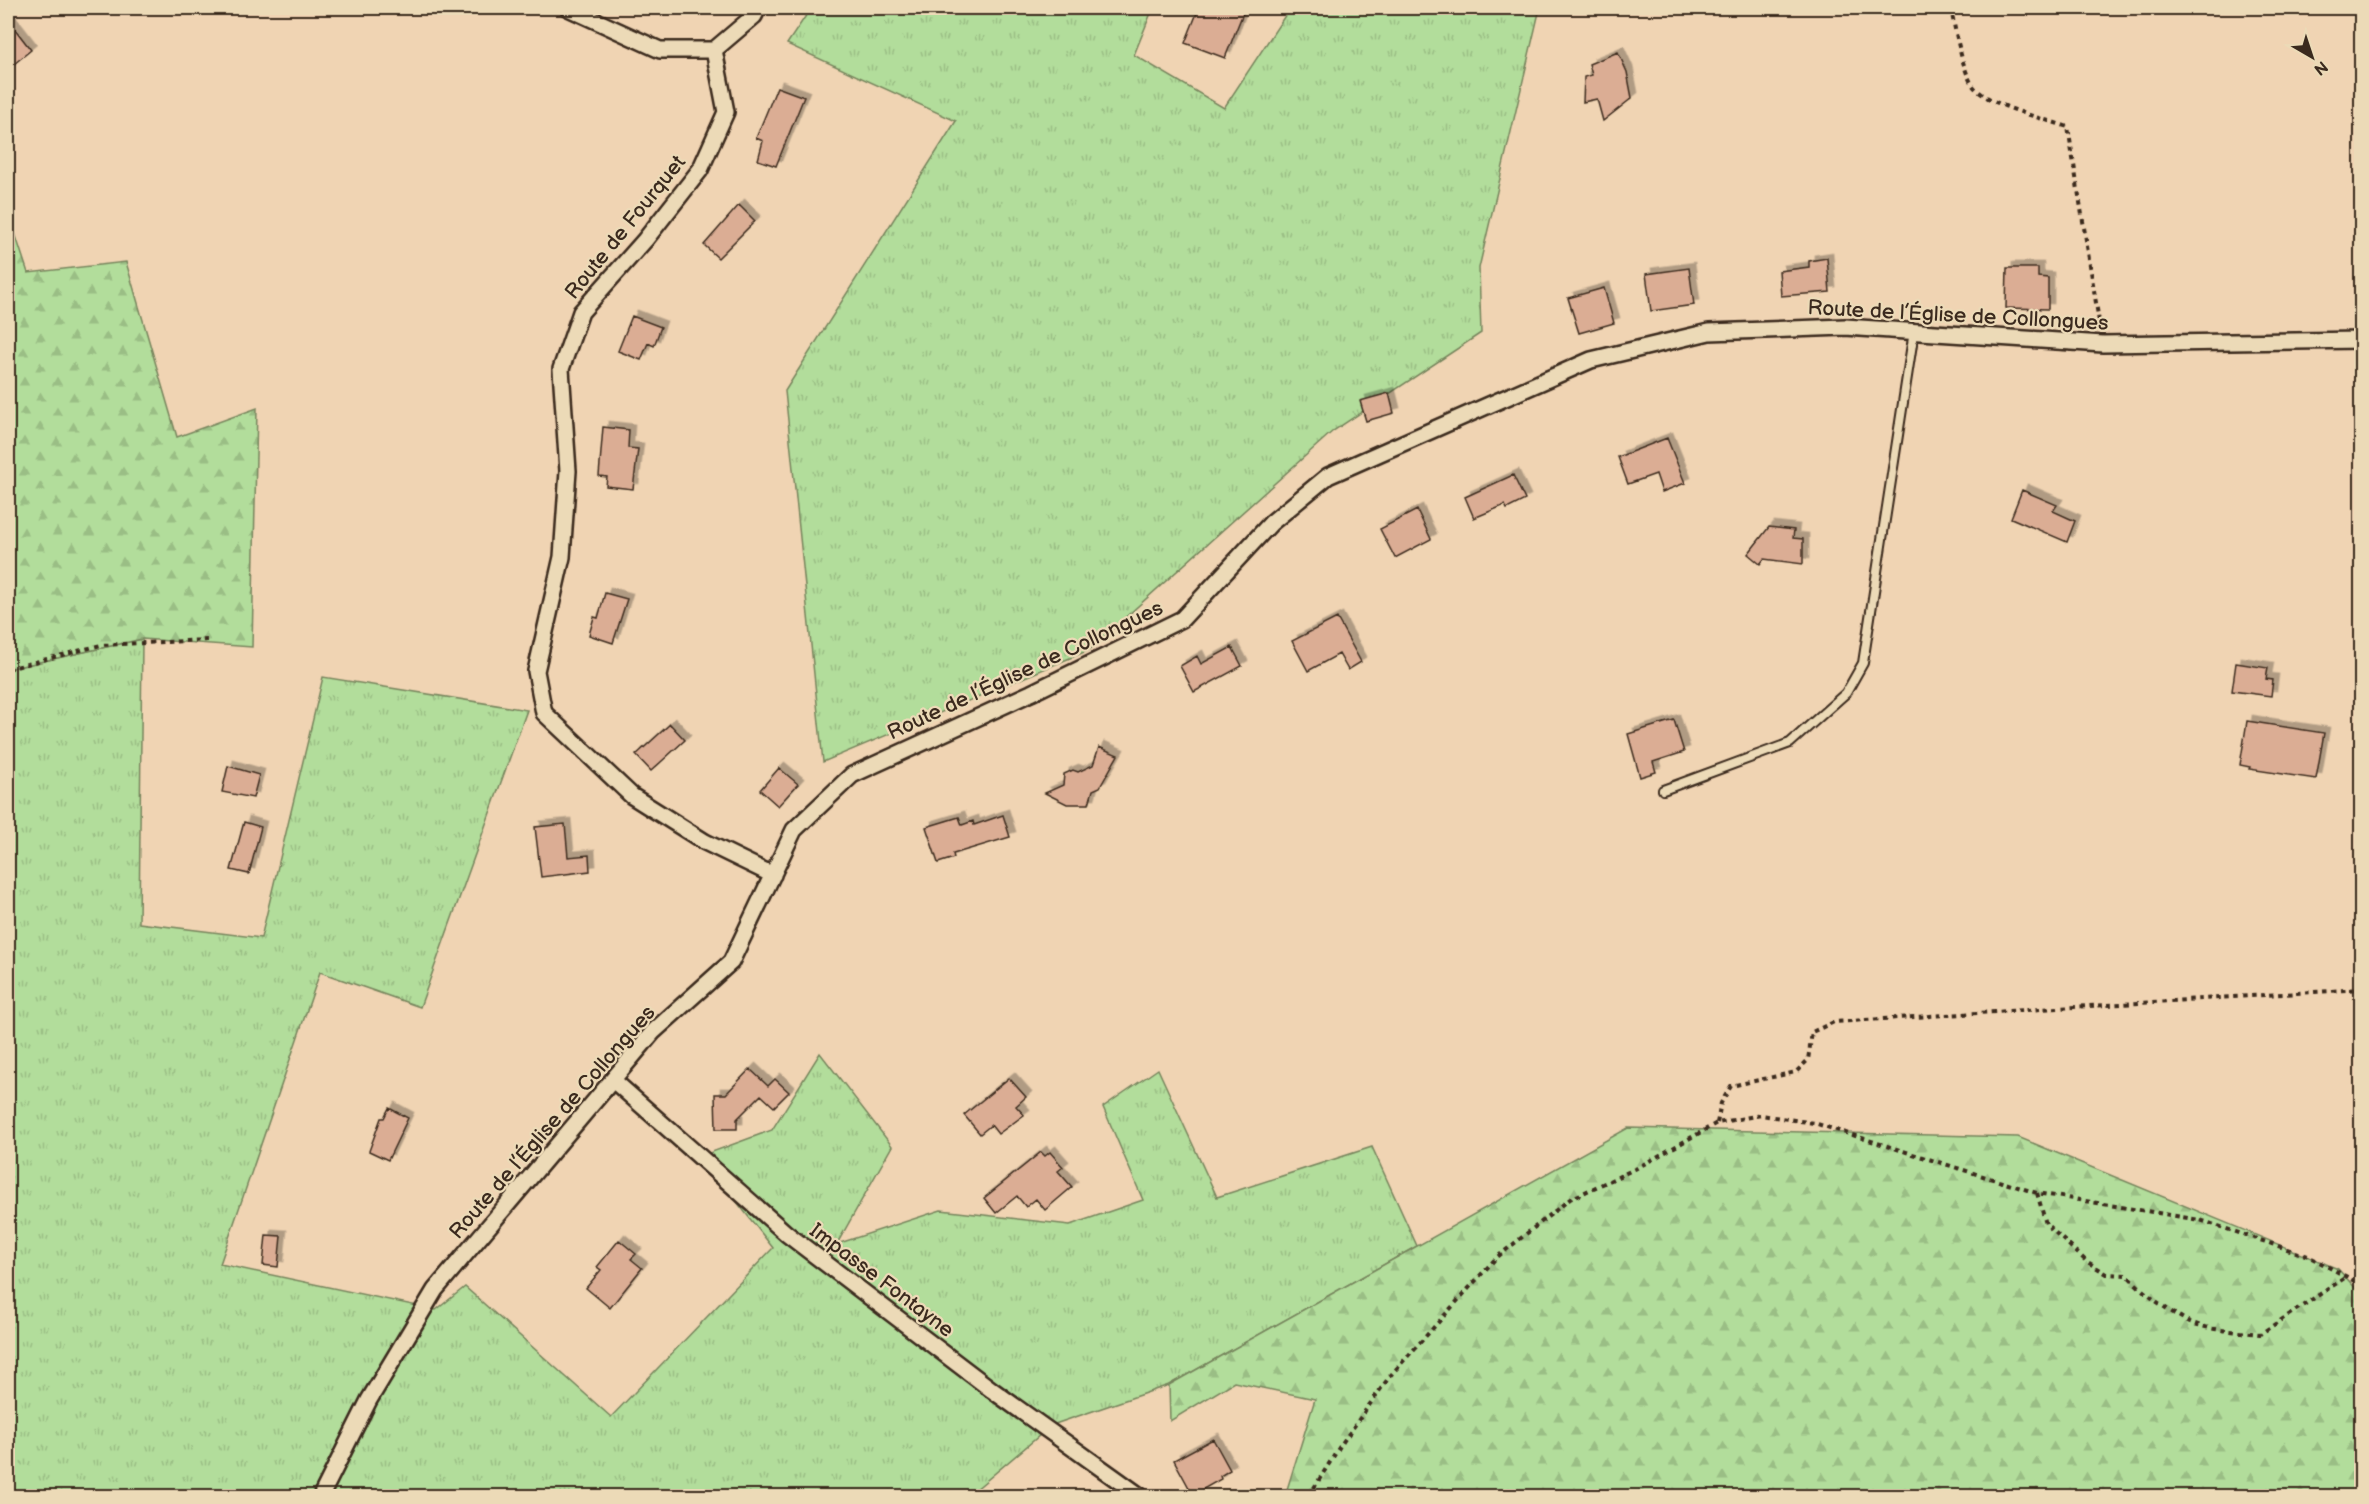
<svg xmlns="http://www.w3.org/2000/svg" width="2369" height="1504" viewBox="0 0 2369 1504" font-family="'Balsamiq Sans',sans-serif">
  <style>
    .grass { fill: url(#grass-tufts); stroke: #76845c; stroke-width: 1.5 }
    .forest { fill: url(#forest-firs); stroke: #76845c; stroke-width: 1.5 }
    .building { fill: #dbad94; stroke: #3b2a1e; stroke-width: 1.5; filter: url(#shadow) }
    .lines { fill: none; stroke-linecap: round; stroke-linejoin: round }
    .service-casing { stroke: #3b2a1e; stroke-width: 12 }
    .minor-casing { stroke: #3b2a1e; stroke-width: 20 }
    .path { stroke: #3b2a1e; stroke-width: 4; stroke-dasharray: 4.5 4.5; stroke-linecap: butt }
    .service { stroke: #ecdab7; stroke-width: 8 }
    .minor { stroke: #ecdab7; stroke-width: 15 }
    .labels { text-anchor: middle; stroke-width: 4.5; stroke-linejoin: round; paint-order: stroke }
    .street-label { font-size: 21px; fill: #3b2a1e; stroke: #ecdab7 }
  </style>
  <defs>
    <pattern id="grass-tufts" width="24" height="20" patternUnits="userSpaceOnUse" patternTransform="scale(1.5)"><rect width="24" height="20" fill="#b2dd9b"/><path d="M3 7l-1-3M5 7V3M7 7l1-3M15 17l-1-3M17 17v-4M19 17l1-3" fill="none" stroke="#9abe85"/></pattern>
    <pattern id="forest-firs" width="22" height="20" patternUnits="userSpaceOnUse" patternTransform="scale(1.5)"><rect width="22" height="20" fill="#b2dd9b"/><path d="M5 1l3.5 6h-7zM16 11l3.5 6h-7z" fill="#9abe85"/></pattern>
    <filter id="shadow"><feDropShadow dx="5.5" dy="-5.5" stdDeviation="0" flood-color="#0004"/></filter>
  </defs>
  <rect width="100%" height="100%" fill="#f0d4b3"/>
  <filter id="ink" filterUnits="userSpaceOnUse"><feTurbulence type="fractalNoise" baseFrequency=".0167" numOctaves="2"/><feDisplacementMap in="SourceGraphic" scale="12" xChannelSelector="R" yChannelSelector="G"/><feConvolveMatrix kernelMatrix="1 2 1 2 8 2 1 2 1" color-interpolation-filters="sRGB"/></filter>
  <g filter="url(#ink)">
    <path class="grass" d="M811,8H1153L1134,55L1224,108L1290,8H1540L1479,268L1481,333L1333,431L1089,650L823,762L785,391L956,121L787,44Z
      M142,639L139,923L261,938L323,677L527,710L420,1007L320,972L220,1264L436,1310L465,1287L611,1417L773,1248L701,1156L772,1130L820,1053L892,1146L837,1244L941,1210L1070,1225L1143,1200L1103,1107L1158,1069L1217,1197L1372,1147L1417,1246L1169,1385L1052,1425L968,1496H8V669Z"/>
    <path class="forest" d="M8,212L28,273L126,262L177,437L257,408L252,647L142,639L8,669Z
      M1628,1128L2018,1137L2338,1269L2361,1294V1496H1285L1315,1399L1234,1382L1170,1421L1169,1385Z"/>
    <path class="building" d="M1199,8H1245L1225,58L1185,43Z
      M8,20L31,50L8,69Z
      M1618,52L1627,72L1632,98L1603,121L1597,99L1583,102L1584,77L1592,75L1589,64Z
      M777,87L804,97L776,166L758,160L763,141L756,138Z
      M739,205L755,221L718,258L704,245Z
      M1827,258L1830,292L1781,296L1779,271L1809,267V261Z
      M1689,268L1694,305L1651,311L1646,274Z
      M2007,268H2038V277L2048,278V309L2006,308Z
      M1604,288L1614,323L1579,333L1568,298Z
      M632,316L661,327L654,346L648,343L641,360L618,351Z
      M1389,393L1394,413L1366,421L1360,401Z
      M603,427L629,430L628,448L638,449L633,489L606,486L607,477L599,476Z
      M1667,438L1685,483L1662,492L1656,474L1628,484L1618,457Z
      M1513,475L1525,500L1507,509L1505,505L1474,518L1465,497Z
      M2022,490L2057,505L2053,511L2075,521L2067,542L2011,518Z
      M1417,510L1431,539L1395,558L1380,529Z
      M1769,527L1794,530L1793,538L1803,539V564L1764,559L1760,564L1748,554Z
      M605,593L627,599L613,643L589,635L594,617L598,618Z
      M1337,618L1361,662L1348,670L1339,654L1308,671L1292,641Z
      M1232,647L1242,666L1194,692L1180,666L1197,656L1201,664Z
      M2236,663L2268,668L2266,679L2273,680L2271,696L2232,691Z
      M1674,720L1684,752L1653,762L1656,772L1640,777L1628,734Z
      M2247,721L2324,733L2316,779L2249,769L2250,767L2240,765Z
      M670,724L685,740L651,771L636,755Z
      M1099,747L1118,755L1100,787L1093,790L1089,804H1067L1045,793L1063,785L1064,774L1073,770L1078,772L1093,765Z
      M228,766L259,775L253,798L222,792Z
      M779,768L798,784L778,806L760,790Z
      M1003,815L1010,837L953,854L954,858L938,863L926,827L959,817L962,825L973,821L974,825Z
      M244,822L261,827L249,874L231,870Z
      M565,824L568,857L589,855L590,871L541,877L535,827Z
      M750,1069L768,1086L775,1079L789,1092L774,1107L761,1095L737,1119V1129H716L715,1094H726Z
      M1009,1078L1026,1097L1016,1106L1024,1115L998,1134L991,1125L980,1134L964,1115Z
      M389,1108L408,1118L388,1160L369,1151L381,1118H384Z
      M1041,1152L1045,1156L1050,1152L1063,1167L1058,1171L1072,1187L1045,1210L1036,1199L1026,1207L1017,1196L996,1213L984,1198Z
      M266,1235L281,1236L278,1267L263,1265Z
      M619,1240L636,1254L631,1259L642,1268L610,1308L586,1288L601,1270L597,1267Z
      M1213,1439L1230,1470L1220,1476L1221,1479L1193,1495L1174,1460Z"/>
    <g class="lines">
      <g class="service-casing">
        <path id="service" d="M1663,790L1790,743L1846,693L1863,663L1914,331"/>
      </g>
      <g class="minor-casing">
        <path id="minor" d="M568,8L660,50H714
          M714,50L726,112L700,170L645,240L581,312L561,369L568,471L562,557L536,671L544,713L632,796L705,842L773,875
          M714,50L754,16L758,8
          M613,1080L787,1234L992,1390L1140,1496
          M321,1496L369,1400L435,1290L653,1032L731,962L794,830L852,775L1031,693L1182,619L1271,523L1328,476L1591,360L1709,332L1845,327L2103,344L2362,340"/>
      </g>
      <path class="path" d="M1951,8C1954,25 1963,74 1974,87C1992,107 2042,118 2068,127L2100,328
        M8,669L101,645L207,640
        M1717,1123L1721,1103L1731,1086L1796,1072L1808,1060L1812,1032L1834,1022L2362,989
        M2037,1193L2046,1224L2086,1261L2107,1274L2127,1275C2142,1291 2162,1307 2182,1318C2204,1331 2235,1331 2260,1334L2346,1277
        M1309,1496L1340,1446L1390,1376L1496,1258L1570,1199L1637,1168L1717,1123L1761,1115L1814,1123L2037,1193L2200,1220L2308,1256L2362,1285"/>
      <use href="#service" class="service"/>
      <use href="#minor" class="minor"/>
    </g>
  </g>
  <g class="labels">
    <g class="street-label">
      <text transform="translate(625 227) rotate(-51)" y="7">Route de Fourquet</text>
      <text transform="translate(1958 315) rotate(3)" y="7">Route de l’Église de Collongues</text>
      <text transform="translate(1025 670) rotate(-25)" y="7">Route de l’Église de Collongues</text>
      <text transform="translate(552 1122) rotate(-49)" y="7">Route de l’Église de Collongues</text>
      <text transform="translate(882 1280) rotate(37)" y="7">Impasse Fontayne</text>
    </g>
  </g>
  <rect width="2369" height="1504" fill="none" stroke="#ecdab7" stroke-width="30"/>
  <rect x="15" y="15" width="2339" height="1474" fill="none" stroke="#3b2a1e" stroke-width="2" filter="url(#ink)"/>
  <g transform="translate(2312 57) rotate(141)" stroke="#ecdab7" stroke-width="4.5" paint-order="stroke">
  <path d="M0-4.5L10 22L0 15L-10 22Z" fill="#3b2a1e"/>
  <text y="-9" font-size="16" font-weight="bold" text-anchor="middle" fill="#3b2a1e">N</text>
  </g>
</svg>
